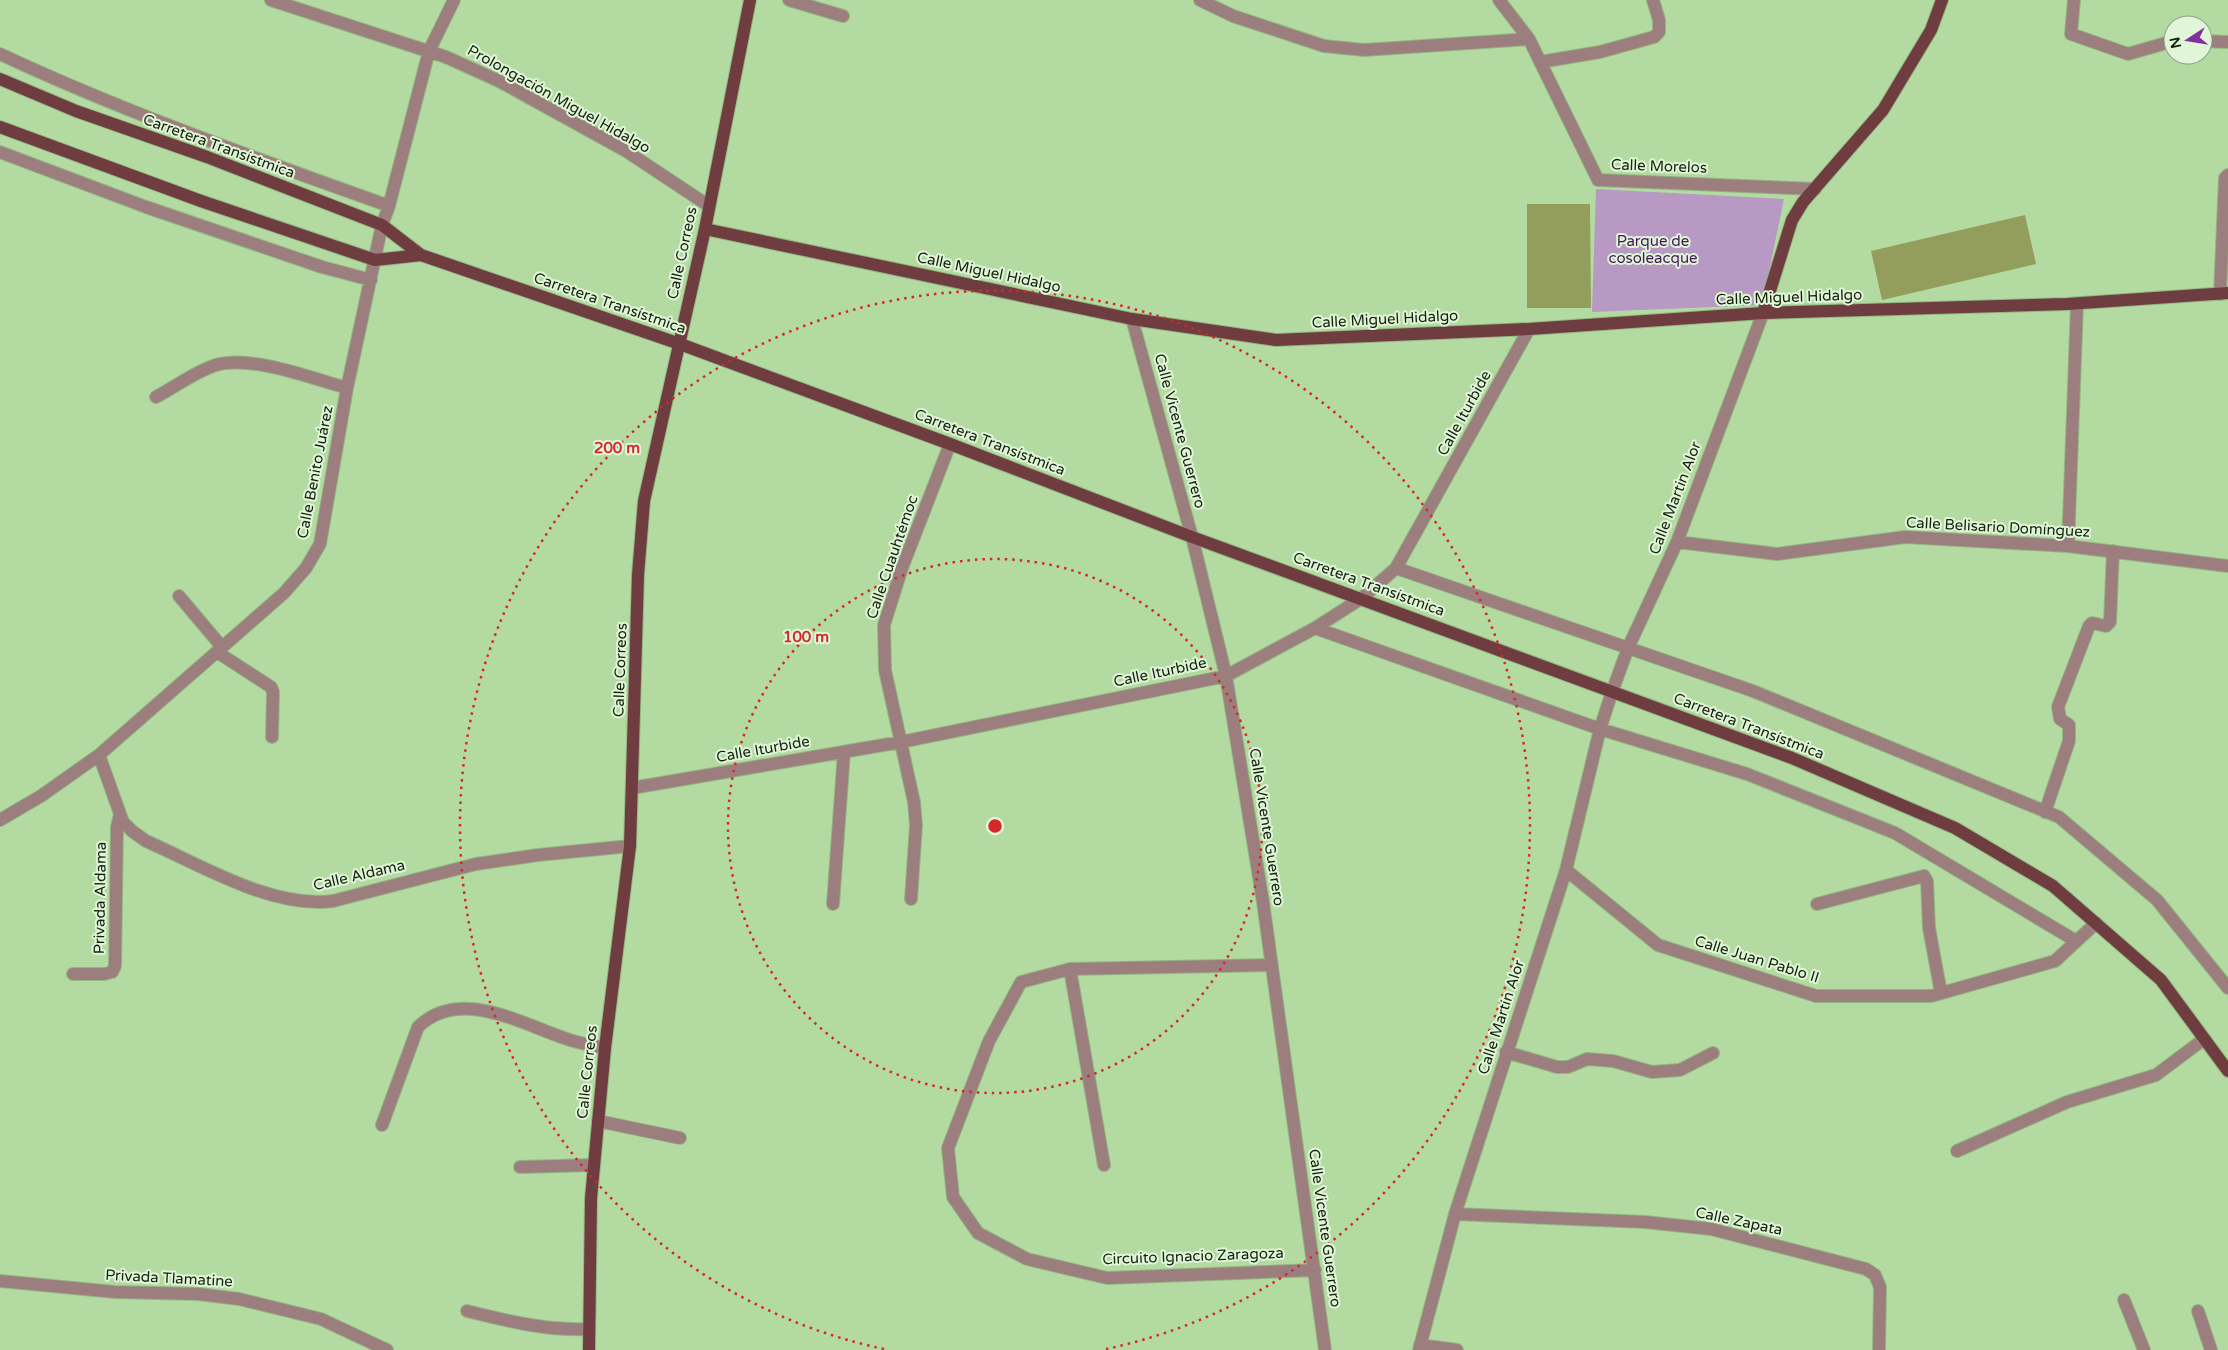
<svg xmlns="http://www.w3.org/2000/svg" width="2228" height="1350" viewBox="0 0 2228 1350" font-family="'Varela Round',sans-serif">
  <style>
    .green { fill: #b799c3 }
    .building { fill: #939d5c }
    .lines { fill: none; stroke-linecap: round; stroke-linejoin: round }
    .minor-casing { stroke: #93b683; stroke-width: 14 }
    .major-casing { stroke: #93b683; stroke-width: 14 }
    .minor { stroke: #9d7e7f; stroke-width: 12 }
    .major { stroke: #6f3c3f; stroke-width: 12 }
    .ring { fill: none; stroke: #d62828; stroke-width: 2.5; stroke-dasharray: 2.5 5 }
    .labels { text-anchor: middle; stroke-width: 4; stroke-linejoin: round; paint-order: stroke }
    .street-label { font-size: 15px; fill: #13220c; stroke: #e1f5d8 }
    .park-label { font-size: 15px; fill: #461757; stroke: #e1f5d8 }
    .centre { fill: #d62828; stroke: #e1f5d8; stroke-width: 2.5 }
    .ring-label { font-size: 15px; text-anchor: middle; font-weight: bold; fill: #d62828; stroke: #e1f5d8; stroke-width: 4; stroke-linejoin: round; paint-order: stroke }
  </style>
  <rect width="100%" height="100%" fill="#b3dba1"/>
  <path class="green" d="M1596,189L1784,199L1762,305L1592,312Z"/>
  <path class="building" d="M1527,204H1590L1591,308H1527Z
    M2025,215L2036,264L1882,300L1871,251Z"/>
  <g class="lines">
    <g class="minor-casing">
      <path id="minor" d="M271,0L446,57L499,81L626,151L709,206
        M789,0L843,16
        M1200,0L1233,16L1324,46L1364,50L1529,39
        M1499,0L1529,39L1598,180L1815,189
        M2074,0L2071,34L2128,54L2173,41
        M2203,41L2228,42
        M0,54C126,113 258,159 389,206
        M1540,62L1600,52L1654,37L1659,32V20L1653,0
        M0,152L146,207L322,267L371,280
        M2220,294L2225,178L2228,175
        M1132,319L1192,537L1226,676L1263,902L1325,1350
        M156,397C175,387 196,371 216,365C252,355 311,378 347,388
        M1677,542L1777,554L1905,537L2068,546L2228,566
        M2068,546L2077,304
        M1396,568L1753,691L2059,817L2157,900L2228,988
        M179,596L222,647
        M1315,628L1600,729L1747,774L1895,833L2076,941
        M217,652L271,687L273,692L272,737
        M99,755L123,822L132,831L146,841C201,865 272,909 333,901L476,864L538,855L630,846
        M632,788L901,742L1226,676L1315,628L1362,598L1396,568L1529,329
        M2045,812L2069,741V725L2060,719L2058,707L2089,626L2092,623L2106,626L2110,622L2113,551
        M0,820L41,796L99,755L284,593L306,568L320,544L347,388L382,225L389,206L429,51L454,0
        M1566,870L1658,945L1816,996H1931L2055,961L2096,923
        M911,899L916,825L914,802L885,670L884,625L902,568L950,444
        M833,904L844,752
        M1817,904L1924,876L1927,881L1929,928L1941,993
        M1272,965L1070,969L1021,982L989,1041L948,1148L953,1197L978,1233L1027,1259L1107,1278L1315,1270
        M1070,969L1104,1165
        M73,974H104L112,972L115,966L117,827L120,814
        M1506,1052L1557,1067H1568L1587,1059L1613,1061L1652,1072L1680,1070L1713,1053
        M598,1121L680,1138
        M382,1125L418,1027C459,987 520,1023 564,1038C577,1043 591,1045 605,1048
        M1957,1151L2067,1102L2156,1075L2204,1039
        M520,1167L594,1165
        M1455,1214L1645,1222L1711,1229L1866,1269L1875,1275L1880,1287L1879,1350
        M0,1281L115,1292L198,1294L239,1299L321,1319L387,1350
        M2124,1300L2144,1350
        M467,1311C507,1321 548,1331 589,1329
        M2198,1311L2211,1350
        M1420,1345L1457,1350
        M1419,1350L1455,1214L1566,870L1600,729L1612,692L1628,648L1677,542L1763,313"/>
    </g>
    <g class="major-casing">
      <path id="major" d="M0,79L76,111L207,157L382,225L421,255L680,344L950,444L1192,537L1792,758L1955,828L2053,886L2161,980L2228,1071
        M0,127L201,201L375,260L421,255
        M705,229L1132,319L1276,340L1529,329L1763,313L2067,304L2228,293
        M1763,313L1792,220L1803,202L1883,110L1931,30L1942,0
        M589,1350L591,1198L605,1048L630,846L638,575L644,501L705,229L750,0"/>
    </g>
    <use href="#minor" class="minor"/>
    <use href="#major" class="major"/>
  </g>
  <g class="ring">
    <circle cx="995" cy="826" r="267"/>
    <path d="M884 1349A535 535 0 1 1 1106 1349"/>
  </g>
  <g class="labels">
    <g class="street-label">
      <text transform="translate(559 99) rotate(29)" y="5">Prolongación Miguel Hidalgo</text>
      <text transform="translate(219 146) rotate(20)" y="5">Carretera Transístmica</text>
      <text transform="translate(1659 166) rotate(2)" y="5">Calle Morelos</text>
      <text transform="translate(682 253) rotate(-78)" y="5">Calle Correos</text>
      <text transform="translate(989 272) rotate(12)" y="5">Calle Miguel Hidalgo</text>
      <text transform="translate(1789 297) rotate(-2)" y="5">Calle Miguel Hidalgo</text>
      <text transform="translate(610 303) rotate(19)" y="5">Carretera Transístmica</text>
      <text transform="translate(1385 319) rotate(-3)" y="5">Calle Miguel Hidalgo</text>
      <text transform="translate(1464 413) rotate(-61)" y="5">Calle Iturbide</text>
      <text transform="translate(1180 431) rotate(75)" y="5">Calle Vicente Guerrero</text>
      <text transform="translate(990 442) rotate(21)" y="5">Carretera Transístmica</text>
      <text transform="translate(315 472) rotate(-79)" y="5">Calle Benito Juárez</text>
      <text transform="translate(1675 498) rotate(-69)" y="5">Calle Martin Alor</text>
      <text transform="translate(1998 527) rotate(3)" y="5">Calle Belisario Domínguez</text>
      <text transform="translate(892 557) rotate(-71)" y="5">Calle Cuauhtémoc</text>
      <text transform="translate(1369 584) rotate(20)" y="5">Carretera Transístmica</text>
      <text transform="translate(620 670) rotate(-88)" y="5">Calle Correos</text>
      <text transform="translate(1160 672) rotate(-12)" y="5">Calle Iturbide</text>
      <text transform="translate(1749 726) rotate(21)" y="5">Carretera Transístmica</text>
      <text transform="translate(763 749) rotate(-10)" y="5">Calle Iturbide</text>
      <text transform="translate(1267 827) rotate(81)" y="5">Calle Vicente Guerrero</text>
      <text transform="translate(359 875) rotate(-13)" y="5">Calle Aldama</text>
      <text transform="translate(100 898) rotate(-89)" y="5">Privada Aldama</text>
      <text transform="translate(1757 959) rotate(17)" y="5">Calle Juan Pablo II</text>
      <text transform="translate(1501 1017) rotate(-72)" y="5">Calle Martín Alor</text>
      <text transform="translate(587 1072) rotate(-84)" y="5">Calle Correos</text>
      <text transform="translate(1739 1221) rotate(12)" y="5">Calle Zapata</text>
      <text transform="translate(1325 1228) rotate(82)" y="5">Calle Vicente Guerrero</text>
      <text transform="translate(1193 1256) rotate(-2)" y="5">Circuito Ignacio Zaragoza</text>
      <text transform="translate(169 1278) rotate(3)" y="5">Privada Tlamatine</text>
    </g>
    <g class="park-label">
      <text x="1653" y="246">Parque de<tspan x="1653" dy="17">cosoleacque</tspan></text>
    </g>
  </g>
  <circle cx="995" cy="826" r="8" class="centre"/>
  <g class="ring-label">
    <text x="617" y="453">200 m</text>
    <text x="806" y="642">100 m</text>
  </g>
  <g transform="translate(2188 40) rotate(258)"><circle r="24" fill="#e1f5d8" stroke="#8fa186"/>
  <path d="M0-4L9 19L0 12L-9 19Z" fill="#82309f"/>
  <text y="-8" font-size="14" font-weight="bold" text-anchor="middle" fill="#13220c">N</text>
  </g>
</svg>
